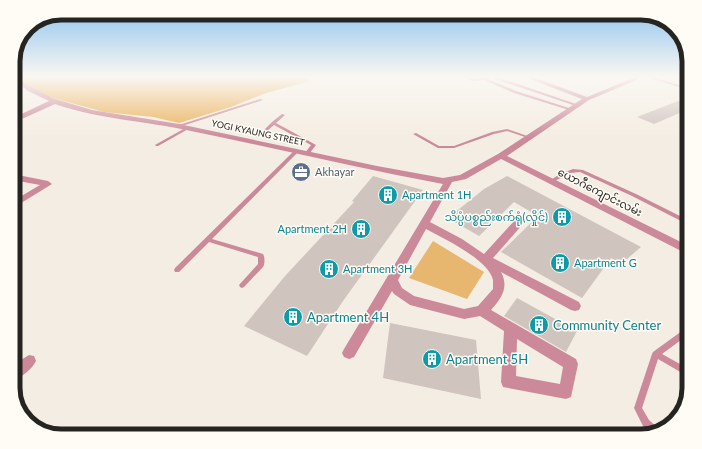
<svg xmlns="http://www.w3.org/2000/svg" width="702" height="449" viewBox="0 0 702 449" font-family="Lato,'Noto Sans Myanmar',sans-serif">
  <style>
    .green { fill: #e8b76f }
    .forest { fill: #eab057 }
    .building { fill: #d0c4bf }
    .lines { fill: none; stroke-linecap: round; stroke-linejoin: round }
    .service { fill: #cb899a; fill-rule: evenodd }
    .minor { fill: #cb899a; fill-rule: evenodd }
    .labels { text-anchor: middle; stroke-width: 3; stroke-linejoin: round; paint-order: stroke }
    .far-street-label { font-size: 9px; fill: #262420; stroke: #fffbf5 }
    .service-label { font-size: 11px; fill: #4e5e75; stroke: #fffbf5; text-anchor: start }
    .street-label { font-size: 11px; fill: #262420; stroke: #fffbf5 }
    .culture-label { font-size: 11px; fill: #0d838f; stroke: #fffbf5; text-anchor: start }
    .near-culture-label { font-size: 13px; fill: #0d838f; stroke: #fffbf5; text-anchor: start }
    .rim { fill: none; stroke: #262420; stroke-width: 5 }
  </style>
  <rect width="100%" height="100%" fill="#f4ede3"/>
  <path class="green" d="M433,241L484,272L467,299L409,278Z"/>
  <path class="forest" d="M17,76H307L310,81L266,93L231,107L179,123L153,117L104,112L42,95Z"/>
  <path class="building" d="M678,101L689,105V109L654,124L637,117Z
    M373,176L423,190L343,301L307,356L244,326L285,276L354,202L352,201Z
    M507,176L641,247L621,264L611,258L582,298L501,252L538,216L514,202L479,236L448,218L484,189Z
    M517,298L577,331L566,352L504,316Z
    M390,323L476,340L481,399L383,378Z"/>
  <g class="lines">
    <path class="service" d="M459,76H464L473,79L489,77V79H488L516,91L572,109L569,110L514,93L484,80L473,81Z
      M492,76H494L579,105L576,106L492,78Z
      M643,76H648L689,88V90Z
      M260,99L263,100L179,127L176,126Z
      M282,114L285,115L276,123L316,145L309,154H307L305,153L311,145L274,125L267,131L264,130L272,122Z
      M187,127L190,128L158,146H156L155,145Z
      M507,129L530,137L528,138L507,131L494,134L454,148H438L413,134L416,133L439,146H454L492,132Z
      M295,150H299V151L212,239L263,254C265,257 265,264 263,267L244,287L242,288L240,287L239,285L258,264V257L209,242L179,272H175L174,270L175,268Z
      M573,169L583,170L636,194L684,218L689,219V223L681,221L632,196L580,172L570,173L553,182H551L549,181L560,174Z
      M689,327V334L662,354L689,369V377L658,359L642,408L649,420L659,429L660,431L651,433L643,426L634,408L652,354L653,352L686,328Z"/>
    <path class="minor" d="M13,76H16L33,88L52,98L92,110L179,124L377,166L443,178L460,175L498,154L582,99L522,76H530L587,97L638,76H646L589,100L507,156L689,246V255L501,159L466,179L452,182L430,222L462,239L484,254L515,220H523L524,222L523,224L493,258L579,302L581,306L579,310L575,311L571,310L501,272C509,287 502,298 491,310L576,359L578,364L571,397L566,399L503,387L501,382L504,331L480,316L464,319L410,305L394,294L392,291L354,357L349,359L344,357L342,353L344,349L443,184C358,168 275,148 191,131C146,121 98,119 55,104L13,123V118L49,101L28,91L13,79ZM426,229C443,238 489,260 493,280C493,282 493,286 493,289L478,306L464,309L414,296L402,288L398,280ZM517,339L563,367L560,384L516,376Z
      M13,174L48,181L52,184L13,208V201L40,185L13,180Z
      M29,355L34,356L36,361C32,369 22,377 13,381V365Z"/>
  </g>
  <linearGradient id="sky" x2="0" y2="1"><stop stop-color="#89c1ee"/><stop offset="0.55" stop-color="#faf7f2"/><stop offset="1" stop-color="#faf7f2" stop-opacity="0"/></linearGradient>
  <rect width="702" height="139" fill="url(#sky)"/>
  <defs>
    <g id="office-disc" transform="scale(1)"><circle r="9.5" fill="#5c6f8a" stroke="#fffbf5"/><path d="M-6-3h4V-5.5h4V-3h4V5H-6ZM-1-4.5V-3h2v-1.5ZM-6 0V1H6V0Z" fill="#fff"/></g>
    <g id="building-disc" transform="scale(1)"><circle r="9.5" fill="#0f9aa8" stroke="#fffbf5"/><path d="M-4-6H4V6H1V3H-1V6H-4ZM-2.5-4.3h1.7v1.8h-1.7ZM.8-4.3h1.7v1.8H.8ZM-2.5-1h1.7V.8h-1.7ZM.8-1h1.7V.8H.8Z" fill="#fff"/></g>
  </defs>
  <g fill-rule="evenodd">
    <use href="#office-disc" x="301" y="172"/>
    <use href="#building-disc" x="388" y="195"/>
    <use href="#building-disc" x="562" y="217"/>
    <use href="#building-disc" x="361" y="229"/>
    <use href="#building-disc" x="560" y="263"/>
    <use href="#building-disc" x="329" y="269"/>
    <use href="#building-disc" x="293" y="317"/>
    <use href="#building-disc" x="539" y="325"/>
    <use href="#building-disc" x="432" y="359"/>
  </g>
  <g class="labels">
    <g class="far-street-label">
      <text transform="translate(258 133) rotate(12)" y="3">YOGI KYAUNG STREET</text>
    </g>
    <g class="service-label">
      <text x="315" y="176">Akhayar</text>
    </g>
    <g class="street-label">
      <text transform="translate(600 192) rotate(27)" y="4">ယောဂီကျောင်းလမ်း</text>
    </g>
    <g class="culture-label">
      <text x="402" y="199">Apartment 1H</text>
      <text x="548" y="221" text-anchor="end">သိပ္ပံပစ္စည်းစက်ရုံ(လှိုင်)</text>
      <text x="347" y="233" text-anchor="end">Apartment 2H</text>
      <text x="574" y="267">Apartment G</text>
      <text x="343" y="273">Apartment 3H</text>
    </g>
    <g class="near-culture-label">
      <text x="307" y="322">Apartment 4H</text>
      <text x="553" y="330">Community Center</text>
      <text x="446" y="364">Apartment 5H</text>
    </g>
  </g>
  <path d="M0 0H702V449H0ZM61 20H641A41 41 0 0 1 682 61V388A41 41 0 0 1 641 429H61A41 41 0 0 1 20 388V61A41 41 0 0 1 61 20Z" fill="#fffbf5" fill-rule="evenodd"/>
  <path class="rim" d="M61 20H641A41 41 0 0 1 682 61V388A41 41 0 0 1 641 429H61A41 41 0 0 1 20 388V61A41 41 0 0 1 61 20Z"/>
</svg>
